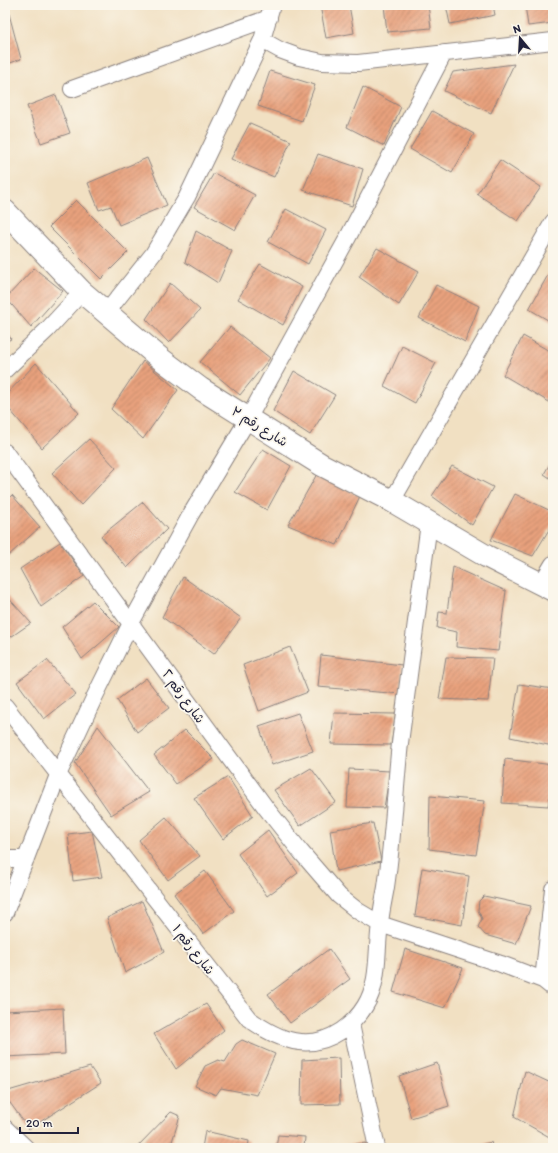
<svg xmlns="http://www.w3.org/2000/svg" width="558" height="1153" viewBox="0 0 558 1153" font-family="Itim,'Playpen Sans Arabic',sans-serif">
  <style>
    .building { fill: url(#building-hatch) }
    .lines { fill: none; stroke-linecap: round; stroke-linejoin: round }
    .street-casing { stroke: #8a817e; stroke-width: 18 }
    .secondary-casing { stroke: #8a817e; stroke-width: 24 }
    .street { stroke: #fff; stroke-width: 16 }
    .secondary { stroke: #fff; stroke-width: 22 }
    .labels { text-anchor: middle; stroke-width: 3.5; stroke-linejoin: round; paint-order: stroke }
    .street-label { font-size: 13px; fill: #22223b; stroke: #fbf7ec }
  </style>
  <defs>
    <pattern id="building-hatch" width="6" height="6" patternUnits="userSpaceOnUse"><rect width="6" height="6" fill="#e8a17d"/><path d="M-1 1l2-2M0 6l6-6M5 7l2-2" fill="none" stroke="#bc8368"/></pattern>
  </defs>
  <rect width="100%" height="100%" fill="#fbf7ec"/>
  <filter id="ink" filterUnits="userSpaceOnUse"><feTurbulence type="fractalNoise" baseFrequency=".025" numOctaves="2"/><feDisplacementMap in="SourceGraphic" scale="8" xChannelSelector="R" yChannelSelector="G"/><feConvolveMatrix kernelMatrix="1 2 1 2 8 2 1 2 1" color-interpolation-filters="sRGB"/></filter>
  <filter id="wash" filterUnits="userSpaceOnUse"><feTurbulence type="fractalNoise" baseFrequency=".012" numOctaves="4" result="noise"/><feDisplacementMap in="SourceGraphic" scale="16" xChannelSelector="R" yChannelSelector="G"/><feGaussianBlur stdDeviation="0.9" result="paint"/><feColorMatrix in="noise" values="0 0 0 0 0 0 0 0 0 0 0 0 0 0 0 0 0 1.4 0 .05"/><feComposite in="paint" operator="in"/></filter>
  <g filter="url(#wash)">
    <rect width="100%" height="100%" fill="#f1e0c2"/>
    <g id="blocks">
      <path class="building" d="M320,5H349L354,33L326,38Z
        M384,5H428L431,28L387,32Z
        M446,5H493L495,15L450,24Z
        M525,5H553V23L528,26Z
        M9,14L21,59L5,65V15Z
        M514,64L491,113L444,91L453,72Z
        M270,71L315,85L302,121L258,106Z
        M363,87L401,107L384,146L347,127Z
        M56,95L70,133L41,143L27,106Z
        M432,111L474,134L452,173L410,149Z
        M250,123L291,141L274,177L231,159Z
        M318,154L363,169L352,206L303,190Z
        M147,158L167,205L119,225L111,206L99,210L88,183Z
        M500,160L541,187L518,221L477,194Z
        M214,173L255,195L235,230L194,207Z
        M76,200L128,252L101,279L49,227Z
        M286,209L326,230L308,264L268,242Z
        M196,231L232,251L218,283L185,262Z
        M377,248L419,271L399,305L359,277Z
        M260,264L302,287L283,325L238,299Z
        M553,266V323L529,309Z
        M34,268L63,291L31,327L6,298Z
        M170,283L200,310L169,343L146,319Z
        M436,285L479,306L465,342L419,318Z
        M230,327L270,358L240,395L200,362Z
        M5,329L11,339L5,342Z
        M523,336L553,353V394L549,402L503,375Z
        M402,346L436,363L415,403L384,386Z
        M143,361L178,390L143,439L111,409Z
        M36,363L79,413L42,448L5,404V396Z
        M294,371L335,395L310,435L273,411Z
        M89,439L116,468L81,505L52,473Z
        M263,449L291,466L267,510L235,492Z
        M553,458V480L544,474Z
        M452,466L493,487L472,525L432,496Z
        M317,474L360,496L337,545L288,525Z
        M515,494L553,512V523L533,556L491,540Z
        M12,495L40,527L8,556L5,552V502Z
        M143,502L167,529L127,568L101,536Z
        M60,542L84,576L41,607L20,569Z
        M453,567L506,591L498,651L456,647L457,632L437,628L439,612L447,613Z
        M183,577L241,618L214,654L162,617Z
        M5,594L31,623L5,641Z
        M93,601L119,627L82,659L62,627Z
        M290,647L308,692L259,711L243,665Z
        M321,655L402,665L401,694L318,687Z
        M446,657L493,658L488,701L439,699Z
        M47,660L76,694L44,719L17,682Z
        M146,678L169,708L137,732L117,700Z
        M519,684L553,689V746L510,737Z
        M298,713L313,751L272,765L259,726Z
        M334,713L396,714L391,745L331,744Z
        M98,726L149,792L111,815L75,763Z
        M185,730L214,759L176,784L154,755Z
        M505,759L553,765V780L548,806L502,803Z
        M311,768L336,802L300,826L274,790Z
        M349,769L390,771L384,808L347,807Z
        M228,777L253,816L223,839L194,798Z
        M430,796L485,801L476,855L429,849Z
        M166,817L200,856L168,880L139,840Z
        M373,823L381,861L336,871L330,830Z
        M268,830L298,873L267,896L238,854Z
        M92,831L102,877L73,881L68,834Z
        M422,868L469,876L462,925L415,916Z
        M205,871L234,911L203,934L174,894Z
        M484,896L531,906L516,944L485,935L478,927L482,919L478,910L479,901Z
        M142,901L164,952L125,973L107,918Z
        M329,949L350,979L290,1023L268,994Z
        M405,949L463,968L445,1008L393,992Z
        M206,1004L224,1030L176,1069L154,1034Z
        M63,1008L65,1054L5,1057V1011Z
        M242,1040L275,1054L257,1095L221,1088L216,1095L195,1086L205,1066L218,1060L225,1062L236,1044Z
        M339,1058L340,1104L301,1105L302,1060Z
        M437,1063L449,1106L411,1118L399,1076Z
        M90,1067L101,1083L29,1129L5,1096V1092Z
        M525,1071L553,1084V1139L514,1117Z
        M171,1112L180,1116L170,1148H136Z
        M205,1131L249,1141L248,1148H202Z
        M278,1135L305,1137L304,1148H276Z
        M491,1142L493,1148H472Z
        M366,1143V1148H336V1146Z"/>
    </g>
  </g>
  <g filter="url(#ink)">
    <use href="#blocks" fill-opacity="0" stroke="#8a817e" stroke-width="1"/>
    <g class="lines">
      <g class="street-casing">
        <path id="street" d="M262,40L280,50L299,57L322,62L358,63L553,41
          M72,89L269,18
          M106,313L153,254L187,197L262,40L272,5
          M5,370L47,330L82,292
          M5,452L266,808L301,852L339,896L358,911L380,924L501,964L543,980L553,988
          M392,501L553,222
          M541,584L553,564
          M5,706L249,1019C279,1040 308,1053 341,1031C351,1024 359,1016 365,1006C380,982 376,951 380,924C381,911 384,899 386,887C393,839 395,791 400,743C409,670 420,596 429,523
          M5,859H26
          M5,913L58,775L94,698L131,623L191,514L248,419L347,239L444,53
          M543,980L553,889
          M351,1024L377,1148
          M5,1128L26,1148"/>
      </g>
      <g class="secondary-casing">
        <path id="secondary" d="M5,211L82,292L161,359L201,389L322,465L392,501L486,556L553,590"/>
      </g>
      <use href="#street" class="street"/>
      <use href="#secondary" class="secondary"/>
    </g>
  </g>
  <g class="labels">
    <g class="street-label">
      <text transform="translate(260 426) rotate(32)" y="5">شارع رقم ٣</text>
      <text transform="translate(184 696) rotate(54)" y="5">شارع رقم ٢</text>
      <text transform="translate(194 949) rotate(52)" y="5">شارع رقم ١</text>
    </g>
  </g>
  <rect width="558" height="1153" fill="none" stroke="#fbf7ec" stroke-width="20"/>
  <g transform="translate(520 38) rotate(342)" stroke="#fbf7ec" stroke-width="3" paint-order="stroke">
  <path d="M0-3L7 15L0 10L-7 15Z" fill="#22223b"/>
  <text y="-6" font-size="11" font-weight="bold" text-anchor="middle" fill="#22223b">N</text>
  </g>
  <path d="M20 1127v6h58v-6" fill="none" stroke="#22223b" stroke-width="2"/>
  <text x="26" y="1127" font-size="12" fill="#22223b" stroke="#fbf7ec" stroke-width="3" paint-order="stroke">20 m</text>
</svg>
